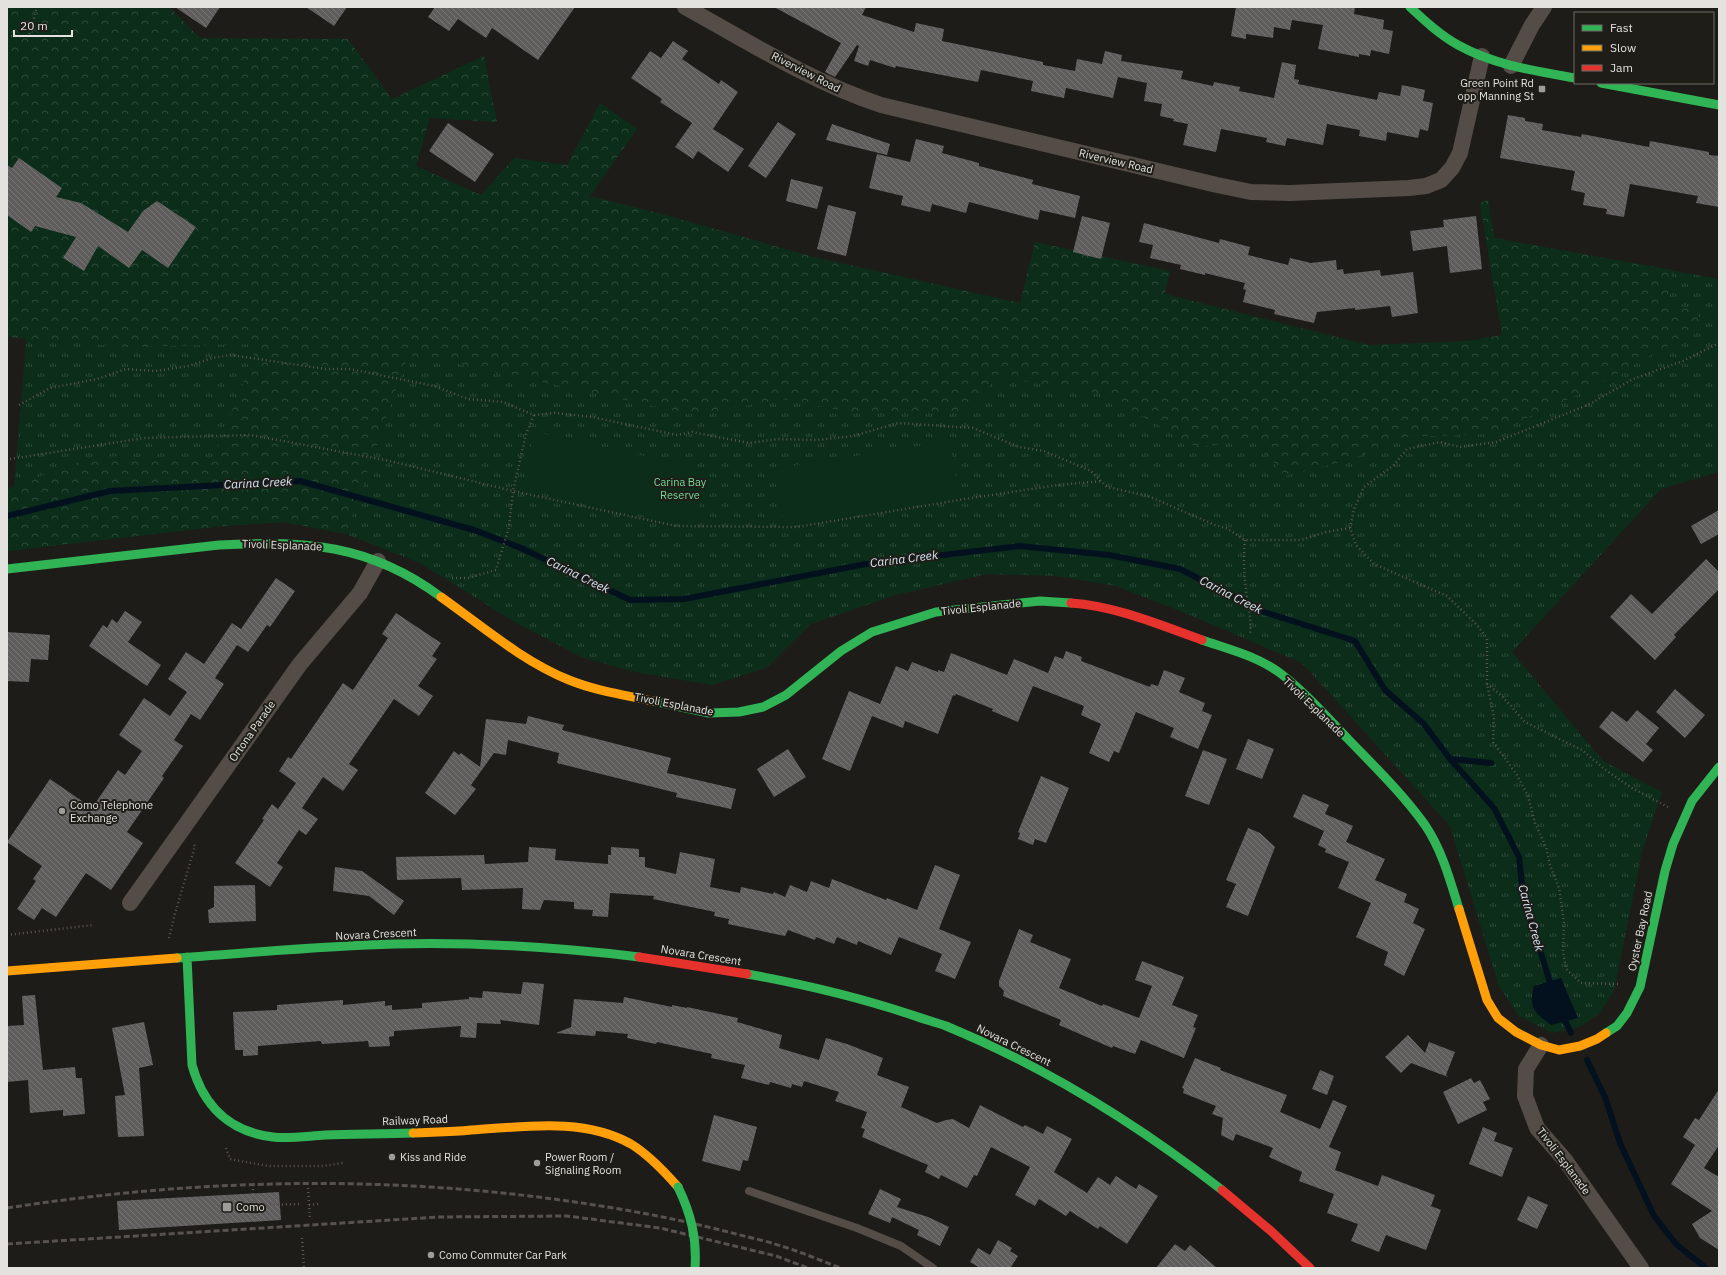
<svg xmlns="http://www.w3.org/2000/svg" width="1726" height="1275" viewBox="0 0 1726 1275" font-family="'IBM Plex Sans',sans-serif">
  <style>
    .grass { fill: url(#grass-tufts) }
    .forest { fill: url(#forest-crowns) }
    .pitch { fill: #0b2d1a }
    .water { fill: #03111f }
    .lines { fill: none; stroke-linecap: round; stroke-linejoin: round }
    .stream { stroke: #03111f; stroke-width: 6 }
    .building { fill: url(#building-back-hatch) }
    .path { stroke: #5a5550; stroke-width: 2.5; stroke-dasharray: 1 3; stroke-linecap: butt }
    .lane { stroke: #544c46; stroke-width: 8 }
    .street { stroke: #544c46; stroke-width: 16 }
    .fast { stroke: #30b455; stroke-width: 9 }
    .slow { stroke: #ff9f0a; stroke-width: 9 }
    .jam { stroke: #e5322d; stroke-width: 9 }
    .rail { stroke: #58524f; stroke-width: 3; stroke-dasharray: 6 3; stroke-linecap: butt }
    .fast-bridge { stroke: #30b455; stroke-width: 9 }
    .poi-dot { fill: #9e9d99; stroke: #1f1d18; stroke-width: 1.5 }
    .labels { text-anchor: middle; stroke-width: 4; stroke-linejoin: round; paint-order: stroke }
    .street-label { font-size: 11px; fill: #e3e2de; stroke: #1f1d18 }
    .poi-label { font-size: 11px; fill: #e3e2de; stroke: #1f1d18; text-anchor: start }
    .park-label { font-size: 11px; fill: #74db9b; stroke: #1f1d18 }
    .water-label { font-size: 12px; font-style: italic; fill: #d6e6f5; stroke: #1f1d18 }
  </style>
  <defs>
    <pattern id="grass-tufts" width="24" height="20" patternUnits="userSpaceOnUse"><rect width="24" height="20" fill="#0b2d1a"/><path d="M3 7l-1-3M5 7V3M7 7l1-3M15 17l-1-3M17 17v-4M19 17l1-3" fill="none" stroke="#2e4b3b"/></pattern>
    <pattern id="forest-crowns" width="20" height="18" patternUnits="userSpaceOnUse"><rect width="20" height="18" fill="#0b2d1a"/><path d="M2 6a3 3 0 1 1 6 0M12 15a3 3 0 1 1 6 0" fill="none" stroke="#2e4b3b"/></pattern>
    <pattern id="building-back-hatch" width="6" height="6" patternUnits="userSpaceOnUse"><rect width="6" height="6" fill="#605d5d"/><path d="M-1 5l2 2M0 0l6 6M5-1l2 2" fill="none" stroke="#777474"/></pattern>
  </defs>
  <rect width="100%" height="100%" fill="#1e1c19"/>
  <path class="grass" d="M1488,200L1494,238L1719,279V472L1661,489L1512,652L1603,761L1662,792L1642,852L1614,991L1599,1014L1579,1027L1552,1033L1518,1015L1499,986L1450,826L1302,663L1190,615L1116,586L1056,576L987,574L896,595L811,624L766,668L712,685L635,672L581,657L511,620L420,563L346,534L285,522L223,526L7,551V489L14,487L28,317L111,297L1443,412L1502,335L1480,203Z"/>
  <path class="forest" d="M7,7H169L200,38L348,39L392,99L484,56L497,122L430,118L416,166L481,195L514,158L567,165L600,103L637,129L590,196L662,214L814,257L1020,303L1035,242L1170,271L1165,294L1369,345L1467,341L1502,335L1480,203L1488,200L1494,238L1672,270L1666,309L1682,306L1696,311L1703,327L1582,393L1491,434L1403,437L1353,459L1285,476L1253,438L1198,448L1107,396L1097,393L998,377L966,412H850L782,399L695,415L444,361L408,356L346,534L285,522L223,526L7,551V489L96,456L212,460L259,344L125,347L7,337Z"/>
  <path class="pitch" d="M535,432L707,470L694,527L522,488Z
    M950,441L959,499L784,527L775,469Z"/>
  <path class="water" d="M1561,978L1578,1018L1551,1025C1535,1013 1528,1008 1534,986Z"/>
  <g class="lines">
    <path class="stream" d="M7,516L110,491L300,481L474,530L521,548L630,600L684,599L866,564L1020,546L1109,555L1180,569L1264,612L1355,641L1385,690L1424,724L1450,759L1494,808L1519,857L1523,894L1552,989
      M1450,759L1491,763
      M1562,1014L1571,1033
      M1587,1060L1605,1097L1620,1143L1654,1216L1676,1244L1706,1268"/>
  </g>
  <path class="building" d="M175,7H220L206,28Z
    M306,7H347L334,26Z
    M435,7H575L538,60L492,28L486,38L458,19L449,31L428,17Z
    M774,7H866L862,15L914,32L916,23L944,29L942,41L1043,62V65L1075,71L1077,59L1102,64L1105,51L1122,55L1121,61L1183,71L1181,79L1213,86L1214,82L1240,87L1239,91L1274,98L1282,62L1296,65L1294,79L1299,80L1298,84L1377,100L1379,92L1400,96L1402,85L1425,90L1423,101L1433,103L1428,131L1420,129L1418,138L1387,132L1386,141L1359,136L1360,130L1327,124L1323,145L1287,138L1285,146L1266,142L1267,138L1221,129L1216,152L1183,145L1188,124L1173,121L1174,119L1160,116L1162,104L1144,101L1147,83L1118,77L1113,98L1066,88L1064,98L1031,91L1033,81L981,70L978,82L896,66L895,68L870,60L868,66L854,61L859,46L857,45L835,77L825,72L841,43Z
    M1236,7H1355L1354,14L1384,20L1383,29L1393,31L1389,54L1371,50L1370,56L1359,54V57L1318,49L1323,25L1292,20L1290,30L1274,27L1273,38L1246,34V39L1231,36Z
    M673,41L688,51L682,59L719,84L721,80L738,92L713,129L744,149L728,172L698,151L693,159L675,147L692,123L660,102L662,99L631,78L650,51L661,58Z
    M1508,115L1525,118V121L1543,124L1542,130L1581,137L1582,134L1649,147L1650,141L1709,152V155L1719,156V207L1696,203L1698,196L1630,184L1624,217L1606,214L1607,209L1583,205L1585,193L1571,190L1575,171L1500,158Z
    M778,122L796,134L766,178L748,166Z
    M448,123L494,154L475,182L429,151Z
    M832,124L890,144L887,155L826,140Z
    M916,139L944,146L942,153L979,163V166L1033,180L1032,184L1080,196L1075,218L1040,210L1038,220L969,202L966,213L932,204L930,212L901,205L903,196L869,188L877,154L910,162Z
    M19,158L62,188L56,197L81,203L128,232L143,211L157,201L196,227L168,268L142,250L129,268L98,246L84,271L63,258L76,237L35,226L31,232L7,215V165L12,168Z
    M791,179L823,187L817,209L786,201Z
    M828,205L856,212L846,256L817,249Z
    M1082,216L1110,223L1101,259L1073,252Z
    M1476,216L1482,269L1450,273L1447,246L1413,251L1410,231L1444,227L1443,220Z
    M1144,223L1219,243L1220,239L1250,247L1248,255L1288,265L1290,258L1311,263L1336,260L1337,270L1343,269L1344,274L1380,270L1381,276L1413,272L1418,313L1392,317L1390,306L1355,310V308L1317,312L1314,323L1274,314L1275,310L1243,302L1246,290L1243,289L1245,283L1205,273V275L1180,269L1181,265L1150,258L1153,245L1139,242Z
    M1719,510V534L1701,544L1691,526Z
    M1706,559L1719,572V589L1674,635L1676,637L1655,660L1610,617L1631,594L1652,614Z
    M276,578L295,591L270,627L267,625L248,652L237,645L215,678L224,684L200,720L191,714L174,740L183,746L162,776L164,778L127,832L143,843L111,890L86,873L56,917L42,908L34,920L17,909L36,881L33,879L42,866L7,842L50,779L92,808L118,770L125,775L142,751L119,735L144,698L170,716L187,692L168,679L186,652L204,664L232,623L241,629Z
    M125,611L142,622L128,642L161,665L147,686L89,646L103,625L107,628L112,619L117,623Z
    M396,613L441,643L432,656L437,659L418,686L433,696L419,716L394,699L349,764L358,770L343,791L323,777L302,808L318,819L306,835L299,830L277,863L283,867L270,887L235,863L264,820L262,819L272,804L278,809L296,783L279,771L288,757L291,759L343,683L353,690L388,638L382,634Z
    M7,632L50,635L48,660L31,659L29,682L7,681Z
    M1066,651L1082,657L1081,661L1150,687L1151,684L1158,686L1164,670L1185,678L1179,692L1205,703L1202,711L1212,715L1198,749L1170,737L1174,728L1136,712L1119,753L1114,751L1109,762L1089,753L1101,724L1081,715L1084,706L1033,686L1018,722L992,711L993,709L956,694L955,696L953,695L938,734L905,721L903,728L872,716L850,771L822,759L849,691L880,704L896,666L908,671L912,662L938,672V670L944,672L951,653L1007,675L1014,659L1048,673L1055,656L1063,659Z
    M1675,689L1705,715L1685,738L1656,712Z
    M1637,710L1659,728L1646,744L1653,750L1643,762L1599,727L1612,711L1627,722Z
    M528,716L564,725L562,730L671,758L667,773L736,789L731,809L676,797L677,793L557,763L559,753L508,740L506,755L494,753L471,785L476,789L455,815L425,793L454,751L459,755L461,753L480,767L486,719L526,724Z
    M1248,739L1274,749L1262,779L1236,769Z
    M788,749L806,777L774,797L757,769Z
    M1203,750L1227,759L1209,805L1185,796Z
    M1041,776L1069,788L1046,843L1035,839L1033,845L1018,839L1020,833L1018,832Z
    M1303,794L1329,805L1325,814L1353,826L1346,842L1385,859L1375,880L1407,894L1404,902L1419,909L1413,923L1425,929L1404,976L1384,965L1388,952L1356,937L1371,903L1338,888L1349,862L1325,852L1326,849L1318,845L1324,831L1293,817Z
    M1248,828L1260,833L1275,847L1248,916L1226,907L1236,884L1226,880Z
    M529,847L556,849L555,860L608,864V855H611V847L639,849V857H645V867L676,874L680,852L715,859L710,887L740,893L741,887L773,894L774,892L785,897L790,885L807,892L811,881L829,888L832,879L886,900L887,898L917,910L935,865L960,875L939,929L971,942L955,979L935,971L942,954L899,937L891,955L858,941L857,945L837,937L834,944L816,937L815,940L788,930L785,936L728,924L729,919L714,916L715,912L653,899L654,896L610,893L608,917L592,916L593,910L574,909V902L544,900L540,910L522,909L523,888L462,890L461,878L397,880L396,857L484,855L485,864L528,862Z
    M335,867L362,871L404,901L394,915L369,896L333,891Z
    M255,885L256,921L209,923L208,910L214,907V886Z
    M1019,929L1033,935L1030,942L1071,959L1059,988L1102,1006L1103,1004L1139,1018L1152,986L1135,980L1142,961L1184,977L1172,1005L1198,1015L1193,1027L1196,1028L1184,1058L1141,1040L1135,1054L1113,1046L1112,1048L1059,1025L1061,1020L1003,996L1004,991L999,986V981Z
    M523,982L544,984L539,1025L500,1020L501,1024L477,1023L476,1038L460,1037L461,1026L394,1031V1036L389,1037L390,1046L369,1047L368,1041L322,1044L321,1041L258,1046V1055L243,1056V1050H235L233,1012L277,1010V1005L343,1000V1005L385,1001V1006L392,1005V1010L422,1008V1003L469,999V997L482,998L483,991L521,994Z
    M35,995L43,1070L75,1067L76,1078H82L85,1114L63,1116V1110L30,1113L28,1080L7,1082V1026L24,1025L22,996Z
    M624,997L672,1007V1005L687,1008V1007L738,1018L737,1022L782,1035L779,1048L819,1060L826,1038L847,1044L883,1058L877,1075L909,1087L901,1107L937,1123L946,1120L953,1119L969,1128L980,1105L1023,1127L1025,1125L1043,1134L1047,1126L1072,1139L1054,1172L1087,1193L1098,1177L1110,1185L1116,1176L1136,1189L1139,1184L1158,1196L1127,1244L1100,1226L1098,1229L1070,1211L1066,1216L1039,1199L1035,1206L1015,1195L1030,1167L991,1147L977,1176L974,1175L967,1188L941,1175L939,1179L925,1172L928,1165L862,1137L865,1129L861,1128L867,1112L835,1101L839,1092L804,1081L802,1087L792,1084L791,1088L770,1082L769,1085L741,1078L745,1065L711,1058L712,1054L657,1042L656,1044L627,1038L628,1034L596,1031L595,1036L556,1033L571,1027L574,999L623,1003Z
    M144,1022L153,1065L139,1068L144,1136L118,1137L115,1096L125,1095L112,1028Z
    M1408,1035L1425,1053L1429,1042L1455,1052L1446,1075L1448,1077L1411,1063L1401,1073L1385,1057Z
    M1195,1058L1221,1068L1220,1070L1287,1095L1280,1112L1320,1129L1333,1100L1347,1106L1329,1147L1341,1152L1335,1170L1378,1186L1382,1175L1435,1195L1431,1206L1441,1210L1426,1250L1386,1235L1379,1252L1351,1241L1358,1224L1327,1213L1334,1194L1299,1181L1302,1172L1269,1157L1273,1148L1236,1134L1233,1141L1221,1135L1223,1118L1212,1114L1216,1106L1183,1093L1184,1089L1182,1088Z
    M1320,1070L1334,1076L1327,1095L1312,1089Z
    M1471,1078L1474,1083L1480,1080L1490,1099L1483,1102L1487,1110L1458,1124L1443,1092Z
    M1719,1089V1145L1704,1168L1719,1177V1250L1700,1238L1692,1224L1712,1211L1671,1184L1695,1145L1683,1137L1695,1118L1699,1120Z
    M714,1115L757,1127L748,1161L743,1160L740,1171L702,1161Z
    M1483,1127L1497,1133L1494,1141L1513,1148L1502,1177L1469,1164Z
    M880,1189L901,1199L897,1207L928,1217L949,1227L940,1246L917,1235L919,1230L892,1217L890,1223L868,1214Z
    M279,1192L281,1220L119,1230L117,1201Z
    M1528,1196L1548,1205L1537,1229L1517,1220Z
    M998,1240L1012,1248L1010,1251L1018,1256L1011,1267L1012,1268H980L970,1262L978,1248L990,1255Z
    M1175,1244L1185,1251L1190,1245L1217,1268H1156Z"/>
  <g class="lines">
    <path class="path" d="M7,36H29L37,7
      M19,405L50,388L97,379L126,369L155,371L189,366L212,358L231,355L326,369H350L434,386L468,399L503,402L534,415L555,413L592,417L677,435L692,432L749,443L778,439L817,440L853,436L898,423L973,428L1019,447L1044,451L1091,471L1107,487L1148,496L1215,525L1226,528L1245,540H1301L1326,532L1350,528L1356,545L1374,564L1447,596L1477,625L1487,638V684L1494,717L1493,742L1517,775L1528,796L1535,823L1546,847L1550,865L1559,888L1564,923L1563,951L1566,969L1581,983L1620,984
      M10,459L144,438L251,435L390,461L513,491L676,526L797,527L965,499L1058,485L1102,481
      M1350,528L1354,509L1364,487L1394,465L1407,449L1440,442L1460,447L1496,442L1590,404L1633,379L1683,361L1719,343
      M1245,540C1243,559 1244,577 1247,597C1248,609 1252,621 1250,634
      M452,578H468L496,570L509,527L513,491L526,434L534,415
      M1487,684L1502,696L1525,722L1582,750L1607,771L1632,788L1668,807
      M7,935L93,925
      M169,938L174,917L195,846L193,843
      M226,1148L230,1159L268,1166H323L343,1163
      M308,1188L310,1220
      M253,1189L255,1224
      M254,1205L301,1204
      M309,1205L318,1204
      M302,1238L304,1268"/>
    <path class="lane" d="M749,1191L857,1228L901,1246L933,1268"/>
    <path class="street" d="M685,7C749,42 811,82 881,105L1217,185L1251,192L1290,193L1409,188L1426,186L1441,180L1452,168L1460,153L1482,56
      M1511,66L1532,25L1544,7
      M130,903L300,664L360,593L378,561
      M1541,1045L1526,1069L1525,1096L1537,1128L1565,1160L1641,1268"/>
    <path class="fast" d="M1410,7C1425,21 1440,35 1458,45C1494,65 1535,71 1575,78
      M1601,83L1719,105
      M7,569L219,545C304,540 370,544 441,597
      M1202,640C1228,649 1257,656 1280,673C1305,692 1326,716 1348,739C1374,766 1402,793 1425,825C1442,850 1450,880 1459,909
      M653,701L709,713L739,712L763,707L786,695L841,651L872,632L936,612L1040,601L1071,603
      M187,957L192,1065C203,1105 229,1132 273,1137C289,1139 308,1136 325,1135C354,1134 384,1134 413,1133
      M177,958C249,953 322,946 394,944C476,942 558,947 639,957
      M747,974C803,984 858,997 912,1015C923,1019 935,1022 946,1026C1046,1067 1137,1124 1222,1190
      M1606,1033L1617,1026L1627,1013L1640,987L1665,871L1673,844L1692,801L1719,767"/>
    <path class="slow" d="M441,597C482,626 522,661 569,680C596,691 625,695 653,701
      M1459,909L1487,1000L1498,1018L1516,1032L1541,1045L1559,1050L1580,1046L1597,1039L1606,1033
      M7,971L177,958
      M413,1133C433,1132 452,1132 471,1130C523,1127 583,1117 631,1144C649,1155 664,1171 678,1187"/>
    <path class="jam" d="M1071,603C1116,606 1160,625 1202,640
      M639,957L747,974
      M1222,1190L1271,1231L1310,1268"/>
    <path class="rail" d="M7,1208C208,1177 407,1174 607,1207C651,1214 694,1223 736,1234C751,1238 767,1241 781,1246C802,1252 821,1261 841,1268
      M7,1244L439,1217L567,1216L660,1228L776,1256L808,1268"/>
    <path class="fast-bridge" d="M678,1187C691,1214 697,1238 695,1268"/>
  </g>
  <g class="poi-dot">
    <rect x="1538" y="85" width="8" height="8" rx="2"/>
    <circle cx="62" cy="811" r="4"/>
    <circle cx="392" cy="1157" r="4"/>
    <circle cx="537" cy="1163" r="4"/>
    <rect x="222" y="1202" width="10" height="10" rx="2"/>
    <circle cx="431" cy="1255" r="4"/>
  </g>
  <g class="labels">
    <g class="street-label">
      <text transform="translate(806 72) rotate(27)" y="4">Riverview Road</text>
      <text transform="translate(1116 161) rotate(13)" y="4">Riverview Road</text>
      <text transform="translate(282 545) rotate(2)" y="4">Tivoli Esplanade</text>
      <text transform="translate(981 607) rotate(-6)" y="4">Tivoli Esplanade</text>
      <text transform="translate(674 704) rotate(11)" y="4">Tivoli Esplanade</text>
      <text transform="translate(1314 707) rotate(44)" y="4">Tivoli Esplanade</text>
      <text transform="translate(252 731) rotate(-55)" y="4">Ortona Parade</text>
      <text transform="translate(1640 931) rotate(-78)" y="4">Oyster Bay Road</text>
      <text transform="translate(376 934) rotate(-3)" y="4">Novara Crescent</text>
      <text transform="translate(701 955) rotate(9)" y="4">Novara Crescent</text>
      <text transform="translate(1014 1045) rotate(26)" y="4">Novara Crescent</text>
      <text transform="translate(415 1120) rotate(-2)" y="4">Railway Road</text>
      <text transform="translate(1564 1161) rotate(53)" y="4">Tivoli Esplanade</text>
    </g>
    <g class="poi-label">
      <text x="1534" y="87" text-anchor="end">Green Point Rd<tspan x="1534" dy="13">opp Manning St</tspan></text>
      <text x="70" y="809">Como Telephone<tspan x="70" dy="13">Exchange</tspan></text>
      <text x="400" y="1161">Kiss and Ride</text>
      <text x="545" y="1161">Power Room /<tspan x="545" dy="13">Signaling Room</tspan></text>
      <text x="236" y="1211">Como</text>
      <text x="439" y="1259">Como Commuter Car Park</text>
    </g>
    <g class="park-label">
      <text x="680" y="486">Carina Bay<tspan x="680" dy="13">Reserve</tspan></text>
    </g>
    <g class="water-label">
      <text transform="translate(258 483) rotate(-3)" y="4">Carina Creek</text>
      <text transform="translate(904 559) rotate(-7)" y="4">Carina Creek</text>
      <text transform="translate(578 575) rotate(26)" y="4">Carina Creek</text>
      <text transform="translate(1231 595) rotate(27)" y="4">Carina Creek</text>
      <text transform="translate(1531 918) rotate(75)" y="4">Carina Creek</text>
    </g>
  </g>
  <rect width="1726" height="1275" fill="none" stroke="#e3e2de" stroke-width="16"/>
  <rect x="1574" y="12" width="140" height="72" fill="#1f1d18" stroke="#6d6c67"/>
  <rect x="1582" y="25" width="20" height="6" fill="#30b455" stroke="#6d6c67"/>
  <text x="1610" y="32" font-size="12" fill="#e3e2de">Fast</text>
  <rect x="1582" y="45" width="20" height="6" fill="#ff9f0a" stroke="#6d6c67"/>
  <text x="1610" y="52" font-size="12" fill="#e3e2de">Slow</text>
  <rect x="1582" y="65" width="20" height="6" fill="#e5322d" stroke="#6d6c67"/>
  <text x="1610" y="72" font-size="12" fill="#e3e2de">Jam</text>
  <path d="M14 30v6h58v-6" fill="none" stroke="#e3e2de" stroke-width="2"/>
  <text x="20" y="30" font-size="12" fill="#e3e2de" stroke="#1f1d18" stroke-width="3" paint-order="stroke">20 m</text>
</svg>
